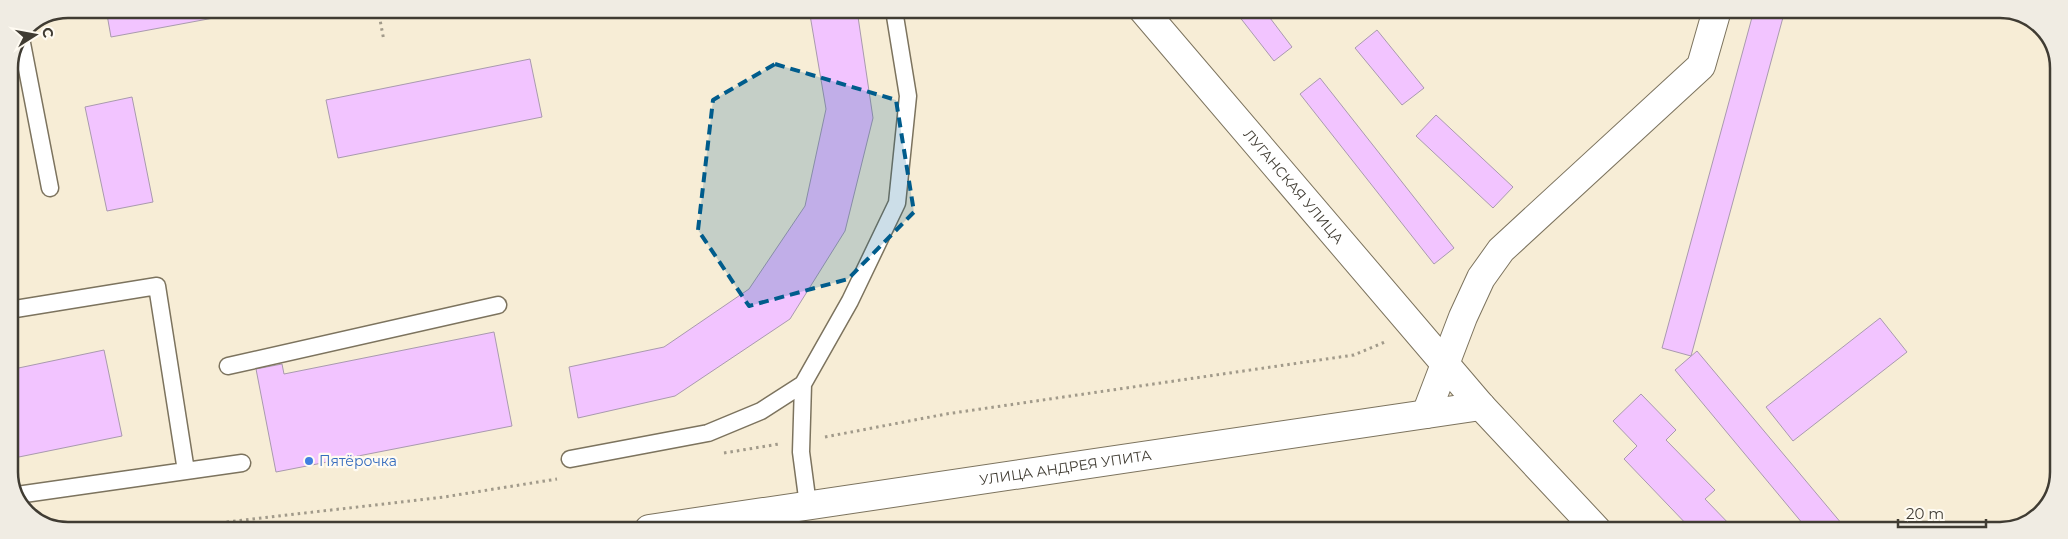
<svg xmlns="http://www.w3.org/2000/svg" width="2068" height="539" viewBox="0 0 2068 539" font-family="Montserrat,sans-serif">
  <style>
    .building { fill: #f2c4ff; stroke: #a99aae }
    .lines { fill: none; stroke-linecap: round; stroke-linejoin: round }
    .service-casing { stroke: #7c735e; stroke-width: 19 }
    .minor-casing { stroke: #7c735e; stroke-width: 30 }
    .path { stroke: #a19a8a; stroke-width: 3; stroke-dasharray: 2.5 4; stroke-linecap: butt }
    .service { stroke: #fff; stroke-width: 16 }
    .minor { stroke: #fff; stroke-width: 28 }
    .marked { fill: #005c8c; fill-opacity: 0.2; stroke: #005c8c; stroke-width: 4; stroke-dasharray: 10 6; stroke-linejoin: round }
    .shop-dot { fill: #3f7fe0; stroke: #fffbf2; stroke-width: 2 }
    .labels { text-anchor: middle; stroke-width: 4.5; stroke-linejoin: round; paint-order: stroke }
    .street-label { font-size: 14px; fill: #403c33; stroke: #fffbf2 }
    .shop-label { font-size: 14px; fill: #366cbe; stroke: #fffbf2; text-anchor: start }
    .rim { fill: none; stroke: #403c33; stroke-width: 2.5 }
  </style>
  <rect width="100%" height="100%" fill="#f7edd6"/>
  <path class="building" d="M106,9H262L111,37Z
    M809,9L857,10L873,118L845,231L790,319L675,396L578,418L569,367L664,347L749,289L805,206L826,109Z
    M1264,10L1292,47L1274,61L1235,11Z
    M1754,10H1785L1691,356L1662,348Z
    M1377,30L1424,88L1402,105L1355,48Z
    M530,59L542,117L338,158L326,100Z
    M1320,78L1454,248L1434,264L1300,94Z
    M132,97L153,202L107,211L85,107Z
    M1436,115L1513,187L1493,208L1416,136Z
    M1880,318L1907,352L1793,441L1766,407Z
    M494,332L512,426L276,472L256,369L282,364L284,374Z
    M104,350L122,436L9,459V370Z
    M1697,351L1847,530H1808L1675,370Z
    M1641,394L1676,430L1666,440L1715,490L1705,499L1735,530H1692L1624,459L1637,446L1613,421Z"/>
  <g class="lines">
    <g class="service-casing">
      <path id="service" d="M21,38L50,188
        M9,310L157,286L186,471
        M228,366L498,305
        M570,459L708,433L761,411L803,384
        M17,495L242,463
        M808,505L801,452L803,384L850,301L897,203L908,96L894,10"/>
    </g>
    <g class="minor-casing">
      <g id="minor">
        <path id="s1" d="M1143,10L1481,406L1597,530"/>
        <path d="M1426,414L1463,317L1481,278L1501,250L1701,66L1717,10"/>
        <path id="s2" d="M649,529L1481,406"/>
      </g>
    </g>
    <path class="path" d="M378,9L384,41
      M825,437L946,414L1354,355L1387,341
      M724,453L779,444
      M175,528L444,497L557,479
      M1059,529L1088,525"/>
    <use href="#service" class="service"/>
    <use href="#minor" class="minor"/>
  </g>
  <path class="marked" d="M775,64L896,100L914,212L848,279L749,306L698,230L713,100Z"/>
  <circle class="shop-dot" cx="309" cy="461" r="5"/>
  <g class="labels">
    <g class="street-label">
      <text dy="5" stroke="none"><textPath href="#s1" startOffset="232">ЛУГАНСКАЯ УЛИЦА</textPath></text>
      <text dy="5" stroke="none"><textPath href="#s2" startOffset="421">УЛИЦА АНДРЕЯ УПИТА</textPath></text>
    </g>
    <g class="shop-label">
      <text x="319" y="466">Пятёрочка</text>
    </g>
  </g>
  <path d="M0 0H2068V539H0ZM68 18H2000A50 50 0 0 1 2050 68V472A50 50 0 0 1 2000 522H68A50 50 0 0 1 18 472V68A50 50 0 0 1 68 18Z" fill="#f0ece3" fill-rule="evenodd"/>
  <path class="rim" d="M68 18H2000A50 50 0 0 1 2050 68V472A50 50 0 0 1 2000 522H68A50 50 0 0 1 18 472V68A50 50 0 0 1 68 18Z"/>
  <g transform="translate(35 35) rotate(79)" stroke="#fffbf2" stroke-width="4" paint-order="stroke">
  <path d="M0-4L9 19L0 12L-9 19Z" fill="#403c33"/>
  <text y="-8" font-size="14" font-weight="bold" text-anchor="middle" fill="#403c33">С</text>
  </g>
  <path d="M1898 519v8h88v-8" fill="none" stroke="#403c33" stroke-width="2.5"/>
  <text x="1906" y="519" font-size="15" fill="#403c33" stroke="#fffbf2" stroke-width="4" paint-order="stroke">20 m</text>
</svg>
